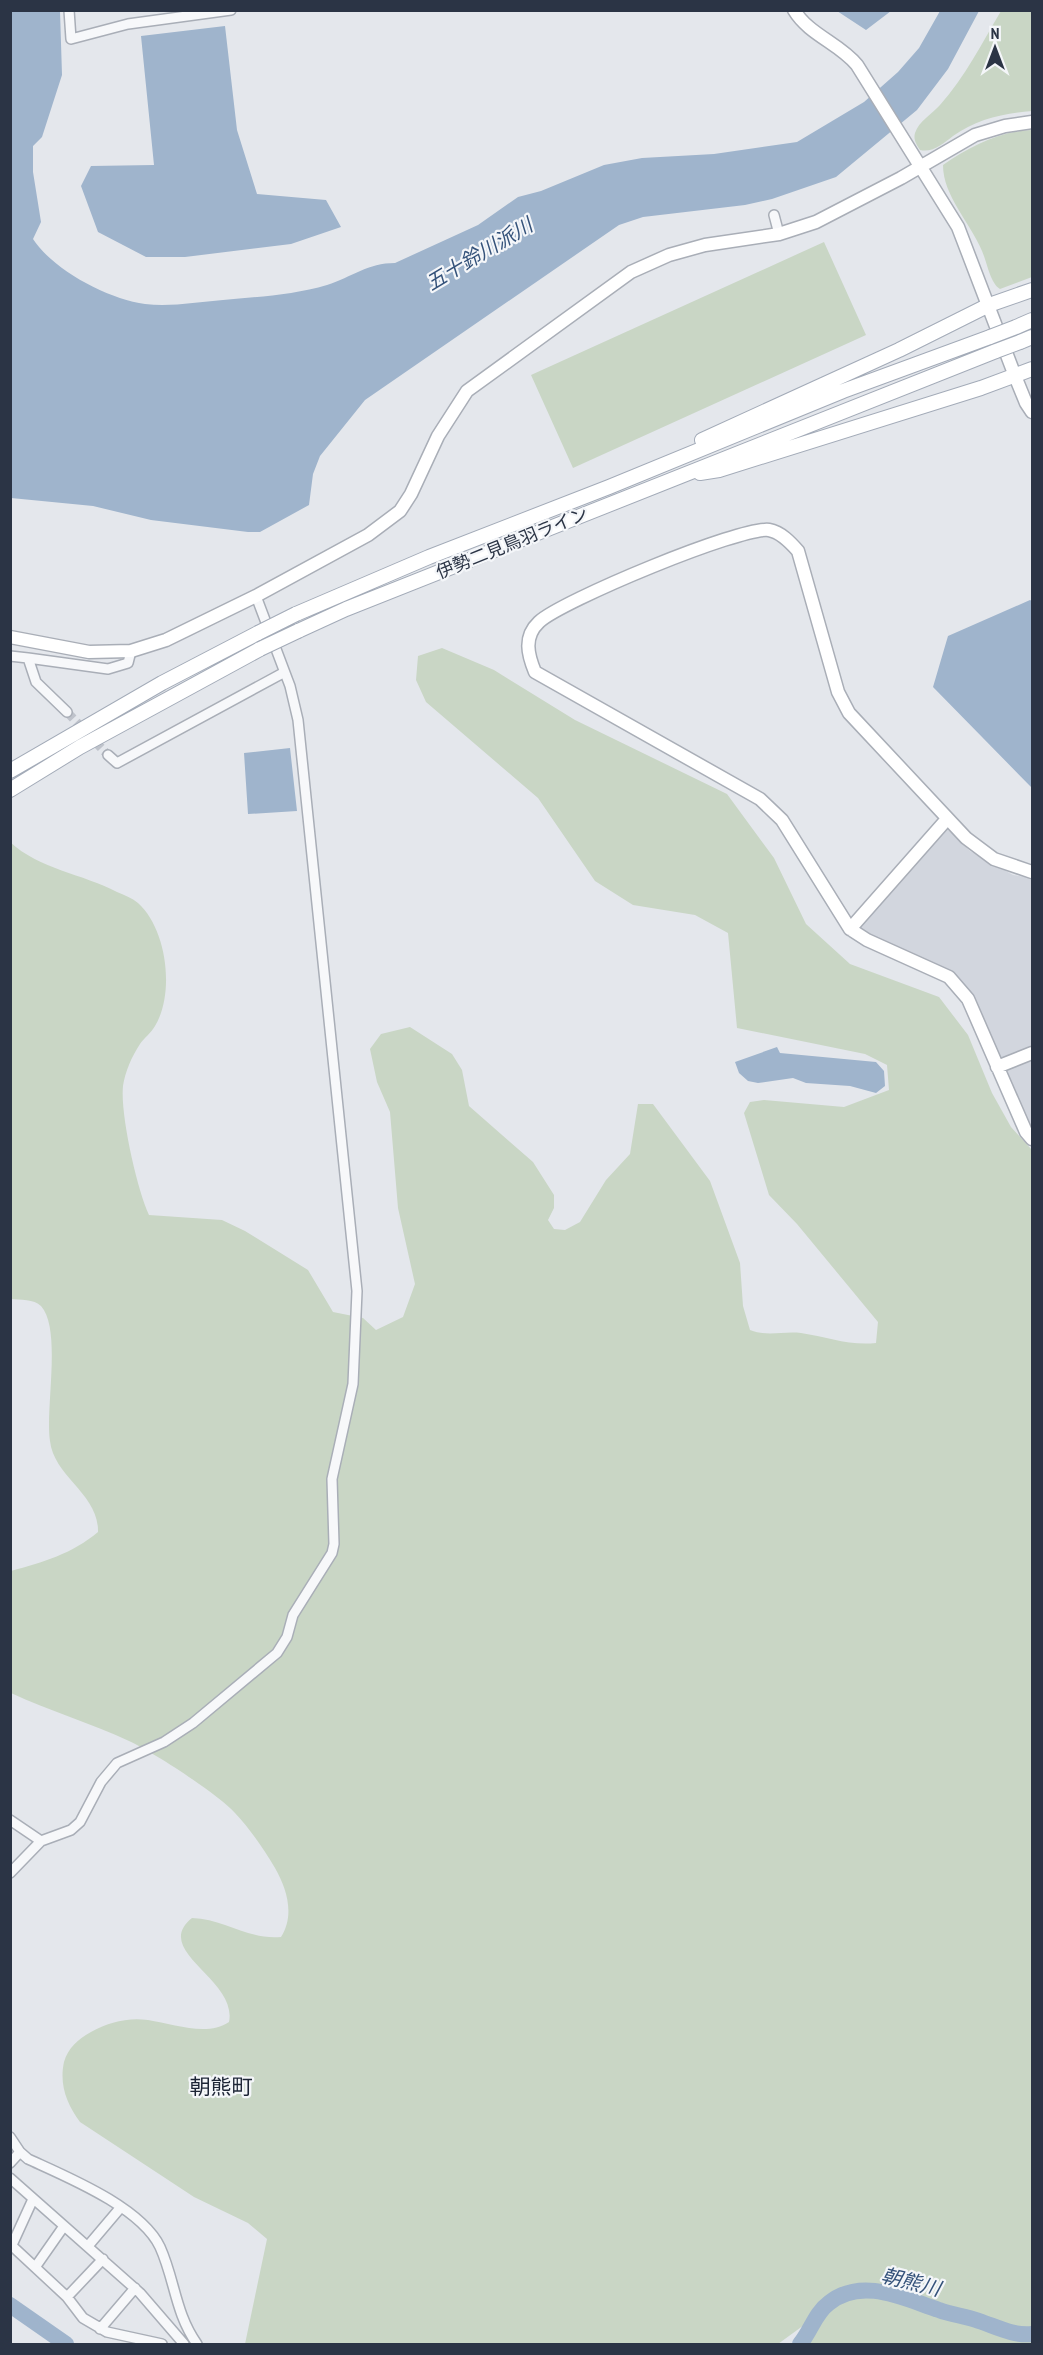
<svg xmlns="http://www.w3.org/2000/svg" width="1043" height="2355" viewBox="0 0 1043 2355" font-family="'PT Sans Narrow','Noto Sans JP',sans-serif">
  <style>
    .built { fill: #d2d6de }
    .green { fill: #c9d6c5 }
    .water { fill: #9fb4cc }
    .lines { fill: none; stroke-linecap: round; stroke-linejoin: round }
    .river { stroke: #9fb4cc; stroke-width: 16 }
    .street-tunnel { stroke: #bfc3cb; stroke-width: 9; stroke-dasharray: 9 4.5; stroke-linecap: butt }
    .street-casing { stroke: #a9aeb7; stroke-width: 12 }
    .secondary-casing { stroke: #a9aeb7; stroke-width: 15 }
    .primary-casing { stroke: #a3abb8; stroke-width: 16 }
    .street { stroke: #f7f8fa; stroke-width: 9 }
    .secondary { stroke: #fff; stroke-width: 12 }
    .primary { stroke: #fff; stroke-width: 14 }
    .primary-bridge-casing { stroke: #a3abb8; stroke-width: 16; stroke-linecap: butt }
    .primary-bridge { stroke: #fff; stroke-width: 14 }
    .labels { text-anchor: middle; stroke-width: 4.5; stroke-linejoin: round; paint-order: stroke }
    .street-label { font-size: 18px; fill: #2b3445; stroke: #f4f6f9 }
    .water-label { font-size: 20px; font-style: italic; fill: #34527a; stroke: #f4f6f9 }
    .quarter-label { font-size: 21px; fill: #1d2536; stroke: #f4f6f9 }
  </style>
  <rect width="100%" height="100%" fill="#e4e7ec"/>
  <path class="built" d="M946,828L970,851L1013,875L1032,878V1130L1024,1121L958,978L939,966L873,938L857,926Z"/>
  <path class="green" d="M1001,11H1032V111C1005,113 976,119 953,136C944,143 933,153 920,150C917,145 913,140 915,133C919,121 932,114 940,105C965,77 982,43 1001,11Z
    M1032,130V277L1000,289C990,283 987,262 982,251C970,222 943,196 943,165C969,147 1000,131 1032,130Z
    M824,242L866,335L573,468L531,375Z
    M442,648L494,670L575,720L727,794L774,858L806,924L850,964L939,997L968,1035L992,1093L1011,1127L1032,1150V2344H809L822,2319L815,2317L778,2344H245L267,2239L248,2223L194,2197L80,2122C67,2104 59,2085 64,2062C68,2048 78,2039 91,2032C108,2022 129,2017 148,2020C174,2024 207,2037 229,2022C238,1979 151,1951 192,1918C225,1919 248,1940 281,1937C295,1915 287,1889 275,1868C264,1849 250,1829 235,1813C218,1794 153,1752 129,1741C91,1723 49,1711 11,1693V1571C43,1562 72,1554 98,1532C99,1494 54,1477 50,1441C45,1409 62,1329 41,1306C34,1299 20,1300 11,1299L10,842C39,869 83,874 117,892C124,895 132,898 138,903C167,929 175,993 155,1026C151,1033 144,1038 140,1044C132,1056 125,1072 123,1086C120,1114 137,1189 149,1215L222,1220L245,1231L308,1270L333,1312L363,1318L376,1330L403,1317L415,1284L398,1208L390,1112L377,1082L370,1049L381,1034L410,1027L452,1054L462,1070L469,1106L533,1162L554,1195V1208L548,1220L554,1229L565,1230L580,1222L606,1180L630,1154L638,1104H653L710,1181L740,1263L743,1306L750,1330C768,1337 782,1331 801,1333C827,1337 850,1346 876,1343L878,1322L797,1224L769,1195L744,1113L750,1102L764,1100L844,1107L889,1090L887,1065L865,1054L737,1028L728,933L695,915L633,905L595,881L538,798L426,702L416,680L418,656Z"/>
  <path class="water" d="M10,11H60L62,75L42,137L33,146V172L41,222L33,239C53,270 108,299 145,304C171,307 197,302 223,300C256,297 294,295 327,285C352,277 368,263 395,263L478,225L518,197L541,191L604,165L642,158L714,154L797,142L864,102L898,72L919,48L940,11H979L948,69L917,110L836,177L772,199L745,205L643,217L619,225L365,400L320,456L313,474L309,505L260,532H248L151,520L93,506L11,498Z
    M837,11H891L866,30Z
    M225,26L237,130L257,194L326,200L341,227L291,244L185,257H146L98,232L81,186L91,166L154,165L141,36Z
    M1030,600L1032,601V788L933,687L948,636Z
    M290,748L297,811L248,814L244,753Z
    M777,1047L780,1053L876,1062L884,1071L885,1086L876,1093L850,1086L806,1083L793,1078L758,1083L748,1081L739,1073L735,1062Z"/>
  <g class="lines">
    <path class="river" d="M10,2305L66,2344
      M800,2344C811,2331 815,2313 829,2303C862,2276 905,2299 939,2310C952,2315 966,2316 979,2321C997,2327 1013,2336 1032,2334"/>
    <path class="street-tunnel" d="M67,712L108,755"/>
    <g class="street-casing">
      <path id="street" d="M69,10L71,39L128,24L231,10
        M774,215L779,234
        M10,656L28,658L36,682L67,712
        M28,658L108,669L128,663L131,651
        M108,755L117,763L283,673
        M10,1820L41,1841
        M10,1873L41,1841L71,1830L80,1822L101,1782L117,1763L164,1742L193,1723L277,1653L287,1637L293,1615L332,1553L334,1544L332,1479L353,1384L357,1291L298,720L290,686L256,596
        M10,2137L20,2152L28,2159C67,2177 141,2207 160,2247C175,2280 175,2313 197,2344
        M10,2163L20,2152
        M10,2178L140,2293L184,2344
        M10,2244L67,2297L83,2318L107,2332L162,2344
        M12,2245L33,2199
        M88,2246L121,2207
        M36,2266L64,2226
        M67,2297L103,2259
        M100,2329L135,2288"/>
    </g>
    <g class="secondary-casing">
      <path id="secondary" d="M794,10C809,35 839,43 857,65L958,227L1015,376L1026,403L1032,412
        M10,637L89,652L131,651L166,640L256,596L368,535L400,511L411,494L438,436L467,391L631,272L669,255L705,245L779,234L816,222L901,178L975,135L1005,126L1032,122
        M1032,872L994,859L966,838L849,713L838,692L798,551C791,543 781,532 769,530C741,526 561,601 539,622C523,637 528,655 535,672L760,799L782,820L850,929L867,940L949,977L968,999L1026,1132L1032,1139
        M850,929L947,819
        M997,1067L1032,1053"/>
    </g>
    <g class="primary-casing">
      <path id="primary" d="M1016,327L1032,320
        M1020,342L1032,337
        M702,440L899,350L989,305L1032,290
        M700,473L719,470L981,388L1032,369
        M296,614L429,557L609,487L843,391L990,337
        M298,631L346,609L996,351
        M10,771L162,683L258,633
        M10,790L80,747L260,649"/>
    </g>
    <use href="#street" class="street"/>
    <use href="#secondary" class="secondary"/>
    <use href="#primary" class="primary"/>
    <g class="primary-bridge-casing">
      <path id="primary-bridge" d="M990,337L1016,327
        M996,351L1020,342
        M258,633L296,614
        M260,649L298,631"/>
    </g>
    <use href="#primary-bridge" class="primary-bridge"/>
  </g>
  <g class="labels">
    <g class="street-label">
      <text transform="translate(512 543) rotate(-22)" y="6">伊勢二見鳥羽ライン</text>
    </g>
    <g class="water-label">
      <text transform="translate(479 254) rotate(-31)" y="7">五十鈴川派川</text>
      <text transform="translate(911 2282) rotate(14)" y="7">朝熊川</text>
    </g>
    <g class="quarter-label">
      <text x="221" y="2094">朝熊町</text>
    </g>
  </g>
  <rect width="1043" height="2355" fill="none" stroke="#2b3445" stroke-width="24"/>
  <g transform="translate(995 48)" stroke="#f4f6f9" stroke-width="4.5" paint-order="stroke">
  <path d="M0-4.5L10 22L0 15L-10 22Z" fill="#2b3445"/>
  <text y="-9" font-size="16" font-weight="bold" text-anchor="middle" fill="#2b3445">N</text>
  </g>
</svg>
